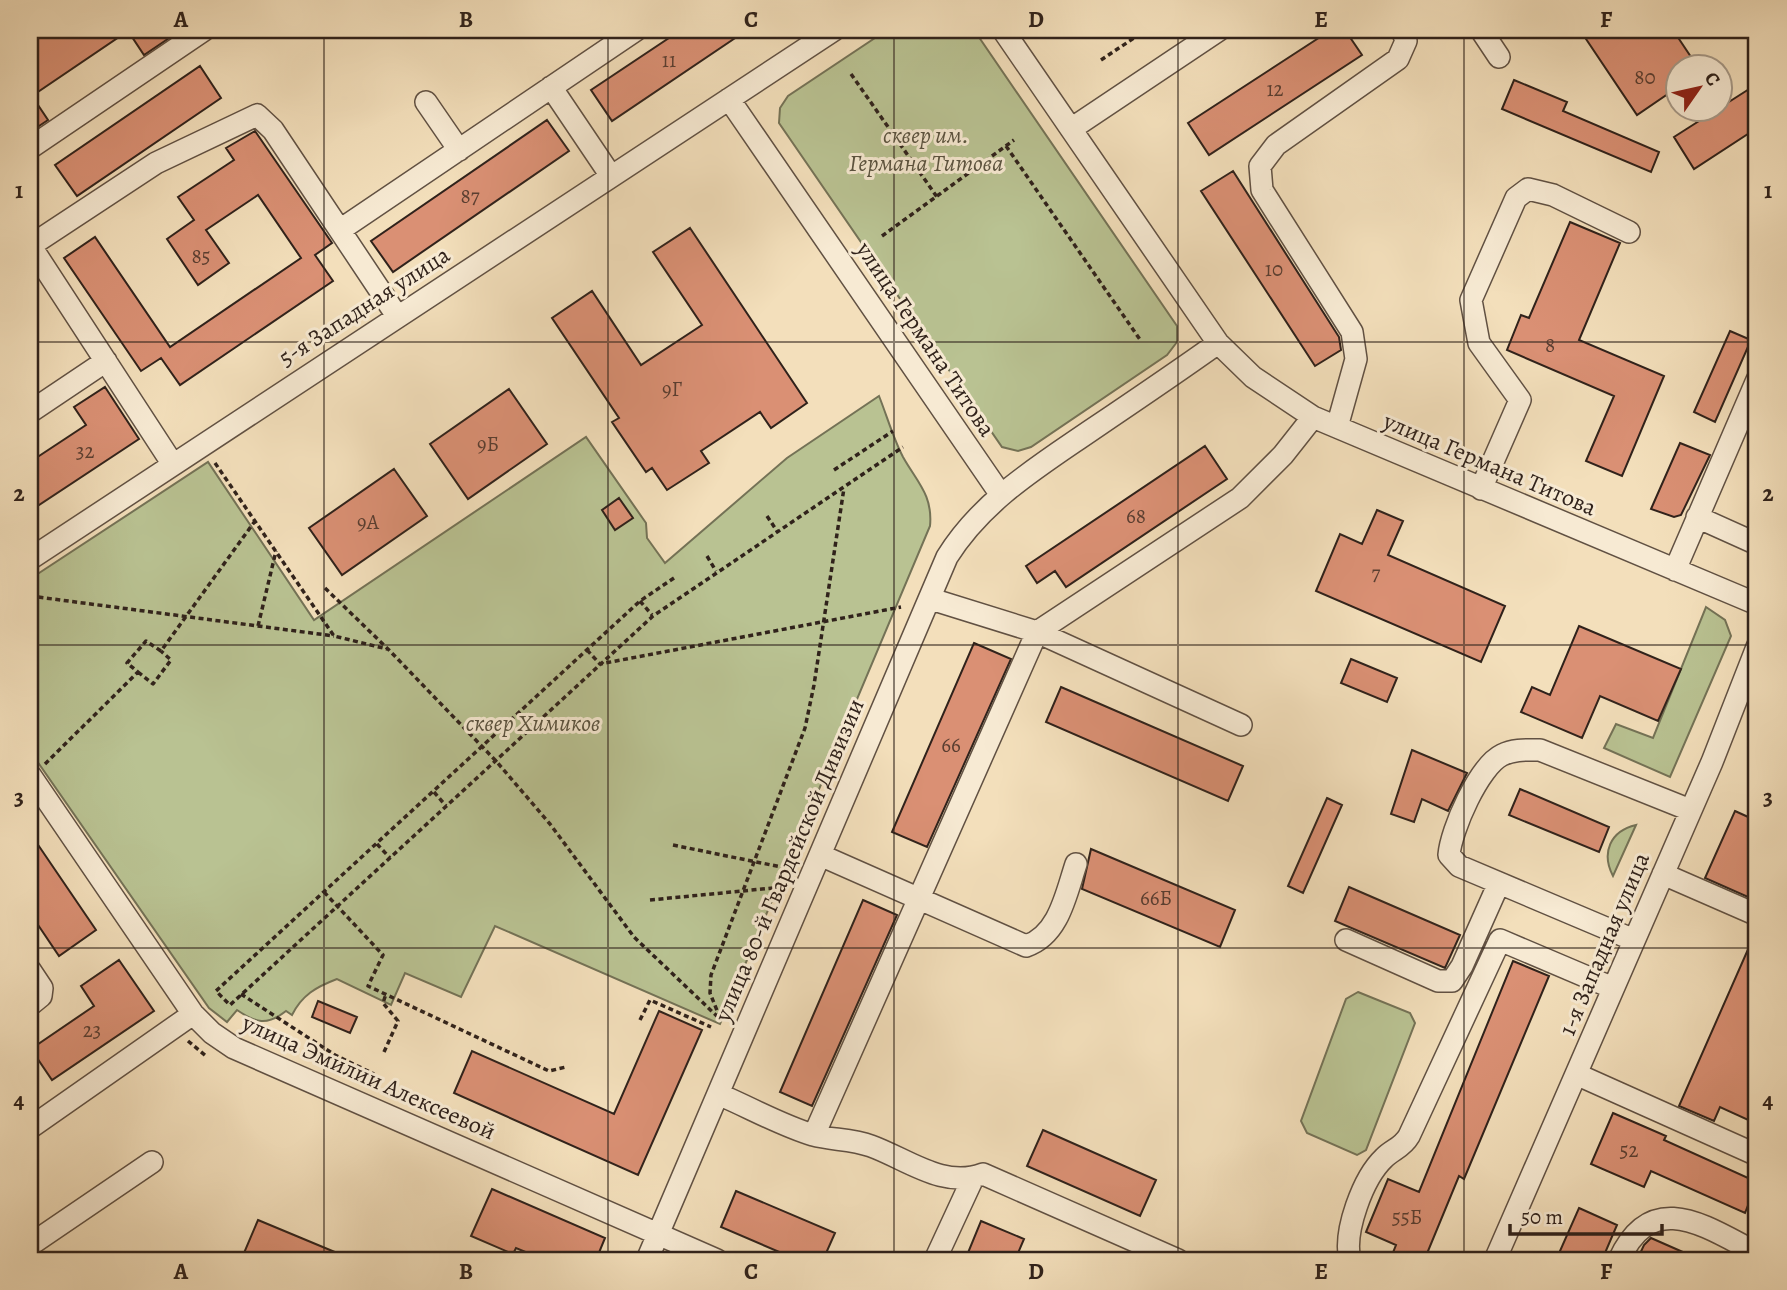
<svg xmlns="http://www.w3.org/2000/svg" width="1787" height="1290" viewBox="0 0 1787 1290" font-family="Alegreya,serif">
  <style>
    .green { fill: #b9c292; stroke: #747256; stroke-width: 2 }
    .building { fill: #da9074; stroke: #30221b; stroke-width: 2 }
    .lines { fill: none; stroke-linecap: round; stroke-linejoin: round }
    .minor-casing { stroke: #615143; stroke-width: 24 }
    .path { stroke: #30221b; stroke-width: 3.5; stroke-dasharray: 5 3.5; stroke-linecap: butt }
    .minor { stroke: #f7ead3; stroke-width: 21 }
    .grid { fill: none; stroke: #30221b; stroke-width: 2; stroke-opacity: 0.55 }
    .labels { text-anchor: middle; stroke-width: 6; stroke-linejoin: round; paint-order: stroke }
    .number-label { font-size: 21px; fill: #5a3e31 }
    .park-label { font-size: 24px; font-style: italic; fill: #59523f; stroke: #f7ead3 }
    .street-label { font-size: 24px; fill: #30221b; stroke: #f7ead3 }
    .neatline { fill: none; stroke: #30221b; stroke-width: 2.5 }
    .grid-label { font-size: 23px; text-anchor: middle; font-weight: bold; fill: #30221b }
  </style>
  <rect width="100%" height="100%" fill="#f3dfbb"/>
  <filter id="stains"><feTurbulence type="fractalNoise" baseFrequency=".00286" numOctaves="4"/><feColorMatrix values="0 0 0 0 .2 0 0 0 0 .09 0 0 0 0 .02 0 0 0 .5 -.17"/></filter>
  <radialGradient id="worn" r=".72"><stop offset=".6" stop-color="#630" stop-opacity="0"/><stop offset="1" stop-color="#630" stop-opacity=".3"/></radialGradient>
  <path class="green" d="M887,30H974L1177,326V342L1167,355L1031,447L1018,451L1002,447L779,123L780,108L788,96Z
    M879,396C887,416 893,438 903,457C917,482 933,495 930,526L720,1024L495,926L461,997L405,973L391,1005L337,979C316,987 302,995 292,1015L286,1011C267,1026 256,1023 237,1010L227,1022L209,1008L30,751V579L208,462L314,620L586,437L646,523L647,538L665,563L787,458Z
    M1706,607L1725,620L1731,636L1670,777L1604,748L1616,724L1653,738Z
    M1636,825L1613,876C1601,853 1610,831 1636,825Z
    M1358,992L1410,1013L1415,1023L1366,1150L1357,1155L1307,1133L1301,1121L1346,999Z"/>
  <path class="building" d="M43,30H181L144,55L128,31L32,96L48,120L30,132V39Z
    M681,30H747L612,121L591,90Z
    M1331,30H1345L1362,55L1209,155L1188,123Z
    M1580,30H1673L1697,66H1678V87L1637,115Z
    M200,66L221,98L77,196L55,165Z
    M1514,80L1567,102L1563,111L1659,152L1651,172L1502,109Z
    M1757,84V128L1694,169L1674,137Z
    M547,120L569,151L393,272L371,241Z
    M255,131L332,243L315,255L333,281L180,385L161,358L141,371L64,258L95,237L170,347L301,258L258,195L206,230L229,263L198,285L167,239L194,220L178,197L234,160L226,148Z
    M1233,171L1339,337L1341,350L1315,366L1201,191Z
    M1570,222L1620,243L1579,340L1664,376L1622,476L1586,461L1614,396L1507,350L1521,315L1529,318Z
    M690,228L807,403L771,428L760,412L701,451L709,463L667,490L652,468L646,472L612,422L619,418L552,318L592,291L641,365L702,325L653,252Z
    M1730,331L1751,340L1715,422L1694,412Z
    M105,387L139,439L30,511V462L86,425L74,407Z
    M509,389L547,444L468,499L430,444Z
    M1680,443L1710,455L1681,515L1674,517L1651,509Z
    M1205,446L1227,479L1066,587L1055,571L1037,583L1026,566Z
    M394,469L427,516L342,575L309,528Z
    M619,498L633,518L615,530L602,510Z
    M1377,510L1403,521L1388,555L1505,606L1481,662L1316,591L1340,534L1362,544Z
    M1579,626L1681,669L1658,721L1600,696L1582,738L1521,712L1532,687L1550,695Z
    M974,643L1011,659L927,847L892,832Z
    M1351,659L1397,678L1387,702L1341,683Z
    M1061,687L1243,766L1228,801L1046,722Z
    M1412,750L1467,773L1448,811L1422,799L1414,822L1391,814Z
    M1520,789L1609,827L1599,852L1509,815Z
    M1327,798L1342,805L1303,893L1288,886Z
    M1735,811L1757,821V901L1705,878Z
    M30,833L96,930L59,956L30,913Z
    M1091,849L1235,910L1220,947L1082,889Z
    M1349,887L1460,935L1445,968L1335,921Z
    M863,900L897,915L812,1106L780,1092Z
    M1757,929V1124L1720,1107L1714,1121L1679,1106Z
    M119,960L154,1011L52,1080L31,1049L94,1006L81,986Z
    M1513,961L1549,976L1464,1179L1459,1176L1426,1256L1417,1253L1414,1260H1390L1396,1245L1366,1232L1388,1179L1419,1192Z
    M318,1001L357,1017L350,1033L312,1017Z
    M659,1011L702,1030L638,1175L454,1093L472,1051L614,1114Z
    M1613,1113L1666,1136L1664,1140L1757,1182L1745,1213L1651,1171L1644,1187L1591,1164Z
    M1043,1130L1156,1180L1140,1216L1027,1166Z
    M492,1189L605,1238L596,1260H545L516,1248L513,1254L471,1236Z
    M736,1191L835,1233L823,1260H798L721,1227Z
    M1579,1208L1617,1225L1602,1260H1556Z
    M258,1220L354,1260H241Z
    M981,1221L1024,1239L1015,1260H965Z
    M1651,1238L1701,1260H1637L1644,1245Z"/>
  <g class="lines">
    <g class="minor-casing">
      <path id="minor" d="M1003,30L1218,343L1253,377L1313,417L1757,604
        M1481,30L1499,57
        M551,87L611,176
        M729,99L1001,495
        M426,102L459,150
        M1071,129L1219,30
        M30,148L204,30
        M340,230L636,30
        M30,245L172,463
        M30,246L156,163L257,115L273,130L397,316
        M30,412L106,361
        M1337,427L1356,359L1352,332L1262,190L1260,166L1276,145L1398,59L1406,41L1402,30
        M1481,489L1520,400L1479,343L1471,300L1516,198L1528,189L1553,195L1629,232
        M1697,517L1757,544
        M30,559L834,30
        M1675,570L1757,380
        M931,599L1037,632L1240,498L1283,455L1313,417
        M30,775L193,1014L212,1033L234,1048L717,1260
        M820,855L1026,946C1059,935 1066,894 1076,864
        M1663,874L1757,915
        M1346,940L1438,981H1452L1462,966L1499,883
        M1634,940L1459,866L1449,855C1451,830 1479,766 1502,755C1514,749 1527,750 1540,750L1690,810
        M30,970L42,988L41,996L30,1005
        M1576,1074L1757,1155
        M718,1094C749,1107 780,1125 813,1135C831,1140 852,1139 871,1146C907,1159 943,1189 983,1174L1178,1260
        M30,1128L193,1014
        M814,1135L1037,632L1241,725
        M30,1245L152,1162
        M647,1260L947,557C982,501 1036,468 1090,431C1133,402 1176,373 1218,343
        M935,1260L973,1178
        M1350,1260C1343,1232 1363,1178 1384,1158C1393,1149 1402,1148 1409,1136L1500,940L1613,988
        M1495,1260L1712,762L1757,647
        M1619,1260C1652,1187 1706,1227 1757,1253"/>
    </g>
    <path class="path" d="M30,33L35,30
      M1101,60L1146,30
      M851,74L937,197
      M1006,146L1141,341
      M882,236L1014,140
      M215,463L334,636L387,649
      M834,470L893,431
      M767,516L777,531
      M707,556L716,571
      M674,578L640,601L216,991L230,1005L653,616L903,447
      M325,588L389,650L496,761L550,824L634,937L721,1020
      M30,596L334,636
      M640,601L652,615
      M258,626L276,551
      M587,650L600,664L901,607
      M138,672L153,684L171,660L161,651
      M45,764L138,672L127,663L146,641L161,651L255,521
      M434,792L446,806
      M377,844L390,858
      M673,845L791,869
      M324,892L383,955L368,986L549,1071L566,1067
      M650,900L783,887
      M241,994L335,1055L374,1074
      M720,1018L710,993L711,975L805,728L814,685L844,488
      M640,1020L650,1000L711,1027
      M188,1041L206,1056
      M384,1052L398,1021L383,1003L386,994"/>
    <use href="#minor" class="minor"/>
  </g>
  <path class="grid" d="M324,30V1260M608,30V1260M894,30V1260M1178,30V1260M1464,30V1260M30,342H1757M30,645H1757M30,948H1757"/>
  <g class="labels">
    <g class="number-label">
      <text x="669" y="67">11</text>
      <text x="1645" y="84">80</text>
      <text x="1275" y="96">12</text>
      <text x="470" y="203">87</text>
      <text x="201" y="263">85</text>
      <text x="1274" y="276">10</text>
      <text x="1550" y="352">8</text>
      <text x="672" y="396">9Г</text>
      <text x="488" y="451">9Б</text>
      <text x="85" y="458">32</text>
      <text x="1136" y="523">68</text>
      <text x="368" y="529">9А</text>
      <text x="1376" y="580">7</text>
      <text x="951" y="752">66</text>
      <text x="1156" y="905">66Б</text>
      <text x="92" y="1037">23</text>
      <text x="1629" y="1157">52</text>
      <text x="1407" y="1224">55Б</text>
    </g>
    <g class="park-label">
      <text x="926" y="143">сквер им.<tspan x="926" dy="28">Германа Титова</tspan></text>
      <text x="533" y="731">сквер Химиков</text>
    </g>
    <g class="street-label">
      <text transform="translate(364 306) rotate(-33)" y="8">5-я Западная улица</text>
      <text transform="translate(926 339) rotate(56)" y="8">улица Германа Титова</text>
      <text transform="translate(1490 464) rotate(23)" y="8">улица Германа Титова</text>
      <text transform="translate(789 860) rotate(-67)" y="8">улица 80-й Гвардейской Дивизии</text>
      <text transform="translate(1604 944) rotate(-67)" y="8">1-я Западная улица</text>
      <text transform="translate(369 1077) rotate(24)" y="8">улица Эмилии Алексеевой</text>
    </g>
  </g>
  <rect width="1787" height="1290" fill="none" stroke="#f3dfbb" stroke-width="77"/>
  <g transform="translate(1699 88) rotate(56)"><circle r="33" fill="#f7ead3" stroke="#a79a89" stroke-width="2"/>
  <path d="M0-5L12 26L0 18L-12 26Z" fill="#8f2418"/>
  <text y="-10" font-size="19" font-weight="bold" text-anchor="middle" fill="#30221b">С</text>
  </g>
  <path d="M1510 1224v10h152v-10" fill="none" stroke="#30221b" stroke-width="3.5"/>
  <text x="1521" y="1224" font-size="21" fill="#30221b" stroke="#f7ead3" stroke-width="5" paint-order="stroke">50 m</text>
  <rect x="38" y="38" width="1710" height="1214" class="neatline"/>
  <g class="grid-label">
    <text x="181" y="27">A</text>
    <text x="466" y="27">B</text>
    <text x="751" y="27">C</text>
    <text x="1036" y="27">D</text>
    <text x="1321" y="27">E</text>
    <text x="1606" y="27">F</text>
    <text x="19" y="198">1</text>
    <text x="1768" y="198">1</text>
    <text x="19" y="501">2</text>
    <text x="1768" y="501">2</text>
    <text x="19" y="805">3</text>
    <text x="1768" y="805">3</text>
    <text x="19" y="1108">4</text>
    <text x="1768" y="1108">4</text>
    <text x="181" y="1279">A</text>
    <text x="466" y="1279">B</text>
    <text x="751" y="1279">C</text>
    <text x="1036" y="1279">D</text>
    <text x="1321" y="1279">E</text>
    <text x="1606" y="1279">F</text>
  </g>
  <rect width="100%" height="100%" filter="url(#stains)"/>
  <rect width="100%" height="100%" fill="url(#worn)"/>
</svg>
